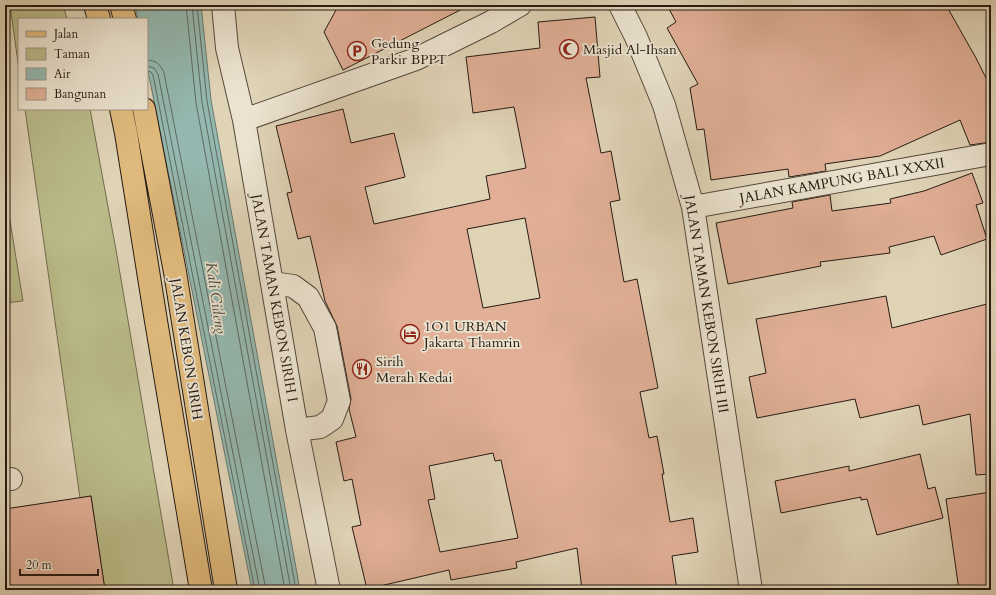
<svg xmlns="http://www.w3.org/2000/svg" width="996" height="595" viewBox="0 0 996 595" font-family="Cardo,serif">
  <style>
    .green { fill: #babb89; stroke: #706b4e }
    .water { fill: #94b8af; stroke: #687971 }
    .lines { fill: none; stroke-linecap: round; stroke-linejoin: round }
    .shore { stroke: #5d6a61; stroke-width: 1 }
    .building { fill: #e0af96; stroke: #261b13; fill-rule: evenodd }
    .minor-casing { stroke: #54493c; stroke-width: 24 }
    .major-casing { stroke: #261b13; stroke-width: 24 }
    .minor { stroke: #ebe3d0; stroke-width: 22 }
    .major { stroke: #e0ba7c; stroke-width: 22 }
    .labels { text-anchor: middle; stroke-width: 3.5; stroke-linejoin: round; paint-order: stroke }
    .poi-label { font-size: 14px; fill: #261b13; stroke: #ebe3d0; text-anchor: start }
    .street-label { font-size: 14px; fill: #261b13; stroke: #ebe3d0 }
    .water-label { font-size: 15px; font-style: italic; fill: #474a42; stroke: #ebe3d0 }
  </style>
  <rect width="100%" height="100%" fill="#e0d4b7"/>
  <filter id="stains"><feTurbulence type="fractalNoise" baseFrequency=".005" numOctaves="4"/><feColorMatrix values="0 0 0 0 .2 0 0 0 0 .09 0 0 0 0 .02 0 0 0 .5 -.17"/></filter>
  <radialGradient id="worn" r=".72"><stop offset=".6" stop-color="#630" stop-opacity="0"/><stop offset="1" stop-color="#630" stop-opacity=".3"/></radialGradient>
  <path class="green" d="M10,5H63L67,19H19V70Z
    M25,109H90L116,250L174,590H105L91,496L80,498Z
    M5,190L23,301L5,303Z"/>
  <path class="water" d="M135,5H201L211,100L300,590H252L147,66V19H138Z"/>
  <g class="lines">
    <path class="shore" d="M186,5L196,103L285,590
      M192,5L202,102L291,590
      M197,5L207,101L296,590
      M147,60C156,60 161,65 164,73L266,590
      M147,66L154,68L158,74L260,590
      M147,71L151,72L153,75L255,590"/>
  </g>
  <path class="building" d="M340,5H470L343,70L324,32L336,10Z
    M667,5H946L976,58L991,88V142L970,145L960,120L880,156L825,164L826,171L789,177L788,169L711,180L704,129L697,130L690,88L698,84L667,28L676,22Z
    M595,17L600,77L586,78L601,153L611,151L620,200L610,202L624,282L637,279L658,388L640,392L649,438L657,436L664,474H662L670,522L693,518L698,552L672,556L677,590H582L577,548L516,562L517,568L451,580L449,570L367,589L352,527L361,525L352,479L344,481L336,442L356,437L349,409L351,399L337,326L325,301L310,236L298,239L287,193L292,192L276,126L343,109L351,143L394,133L405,177L365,187L374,224L490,199L486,176L526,168L514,107L473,113L466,57L540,48L538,22ZM525,218L540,298L483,308L467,229ZM493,453L495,461L501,460L518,538L440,552L428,500L435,499L429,466Z
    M972,173L983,203L976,205L987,239L941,255L934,236L889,247L890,253L820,262L821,266L728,284L716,223L793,208L792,202L830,195L832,211L891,203L890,199L924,191Z
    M886,296L892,328L991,303V474L976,475L970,414L923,425L919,405L860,418L855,399L757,418L749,377L766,373L756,319Z
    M920,454L928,489L935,487L943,518L877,535L867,499L861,500V497L781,513L775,481L849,466V471Z
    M991,492V590H959L946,499Z
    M91,496L105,590H5V509Z"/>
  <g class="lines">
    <g class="minor-casing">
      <path id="minor" d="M223,5L227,48L244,120L297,430L329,590
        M620,5L636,37L664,105L693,207L751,590
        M244,120L416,59L491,22L520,5
        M693,207L991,154
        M273,283L293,286L308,297L325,328L339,401L332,419L320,427L297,430
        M5,480L11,479"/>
    </g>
    <g class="major-casing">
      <path id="major" d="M95,5L99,19
        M121,5L125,19
        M121,109L126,133L156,321L201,590
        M144,109L175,272L226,590"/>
    </g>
    <use href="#minor" class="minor"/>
    <use href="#major" class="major"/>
  </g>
  <defs>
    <g id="mosque-ring" transform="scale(1)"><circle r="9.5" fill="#ebe3d0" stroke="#8f2418" stroke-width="1.5"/><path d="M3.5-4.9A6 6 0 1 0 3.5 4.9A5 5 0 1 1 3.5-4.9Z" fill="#8f2418"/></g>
    <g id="parking-ring" transform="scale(1)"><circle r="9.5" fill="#ebe3d0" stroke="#8f2418" stroke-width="1.5"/><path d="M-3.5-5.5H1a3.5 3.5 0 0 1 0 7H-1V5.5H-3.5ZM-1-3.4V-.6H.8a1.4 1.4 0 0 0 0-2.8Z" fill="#8f2418"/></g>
    <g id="hotel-ring" transform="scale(1)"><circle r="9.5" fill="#ebe3d0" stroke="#8f2418" stroke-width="1.5"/><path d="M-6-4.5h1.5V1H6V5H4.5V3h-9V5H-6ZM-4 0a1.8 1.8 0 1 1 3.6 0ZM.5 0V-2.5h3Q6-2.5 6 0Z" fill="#8f2418"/></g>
    <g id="restaurant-ring" transform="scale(1)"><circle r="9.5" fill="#ebe3d0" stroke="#8f2418" stroke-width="1.5"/><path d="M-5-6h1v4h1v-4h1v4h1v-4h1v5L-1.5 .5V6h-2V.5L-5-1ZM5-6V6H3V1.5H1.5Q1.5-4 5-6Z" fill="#8f2418"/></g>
  </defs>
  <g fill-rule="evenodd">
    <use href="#mosque-ring" x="569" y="49"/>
    <use href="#parking-ring" x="357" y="51"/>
    <use href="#hotel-ring" x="410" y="334"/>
    <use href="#restaurant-ring" x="362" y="369"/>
  </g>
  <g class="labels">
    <g class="poi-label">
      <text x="371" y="48">Gedung<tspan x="371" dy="16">Parkir BPPT</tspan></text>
      <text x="583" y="54">Masjid Al-Ihsan</text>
      <text x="424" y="331">1O1 URBAN<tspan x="424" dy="16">Jakarta Thamrin</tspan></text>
      <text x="376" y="366">Sirih<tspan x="376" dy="16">Merah Kedai</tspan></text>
    </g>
    <g class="street-label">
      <text transform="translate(842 180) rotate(-10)" y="5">JALAN KAMPUNG BALI XXXII</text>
      <text transform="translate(275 298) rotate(80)" y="5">JALAN TAMAN KEBON SIRIH I</text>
      <text transform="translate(707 304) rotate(81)" y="5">JALAN TAMAN KEBON SIRIH III</text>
      <text transform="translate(187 349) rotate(81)" y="5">JALAN KEBON SIRIH</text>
    </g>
    <g class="water-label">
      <text transform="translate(216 298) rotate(82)" y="5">Kali Cideng</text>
    </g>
  </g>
  <rect width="996" height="595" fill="none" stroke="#e0d4b7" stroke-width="20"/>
  <rect x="6" y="6" width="984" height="583" fill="none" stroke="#261b13" stroke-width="2"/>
  <rect x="10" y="10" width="976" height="575" fill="none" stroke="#261b13"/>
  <rect x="18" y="18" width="130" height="92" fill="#ebe3d0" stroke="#9c9384"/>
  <rect x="26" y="31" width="20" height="6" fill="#e0ba7c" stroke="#9c9384"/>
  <text x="54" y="38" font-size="12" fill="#261b13">Jalan</text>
  <rect x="26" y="48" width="20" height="12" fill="#babb89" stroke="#9c9384"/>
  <text x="54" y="58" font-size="12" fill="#261b13">Taman</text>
  <rect x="26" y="68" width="20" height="12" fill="#94b8af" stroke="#9c9384"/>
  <text x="54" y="78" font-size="12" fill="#261b13">Air</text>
  <rect x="26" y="88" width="20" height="12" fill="#e0af96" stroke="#9c9384"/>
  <text x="54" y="98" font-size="12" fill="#261b13">Bangunan</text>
  <path d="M20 569v6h78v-6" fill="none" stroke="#261b13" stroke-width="2"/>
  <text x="26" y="569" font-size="12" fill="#261b13" stroke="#ebe3d0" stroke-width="3" paint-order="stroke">20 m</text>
  <rect width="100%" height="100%" filter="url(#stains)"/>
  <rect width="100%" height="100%" fill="url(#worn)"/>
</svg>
